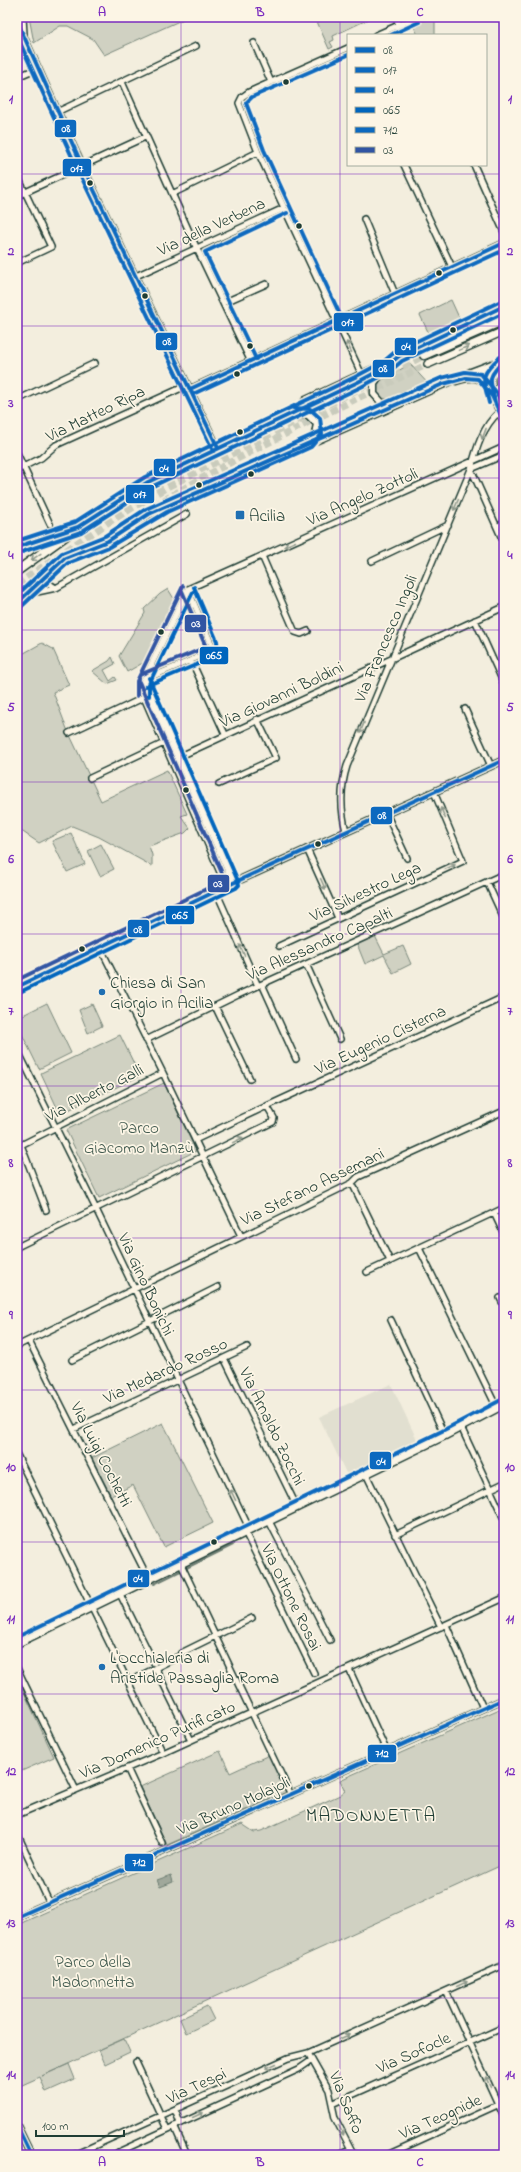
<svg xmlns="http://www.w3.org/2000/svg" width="521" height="2172" viewBox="0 0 521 2172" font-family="'Indie Flower',sans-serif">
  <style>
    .built { fill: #e1dfd0 }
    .green { fill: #d0d1c2; stroke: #78877b }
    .water { fill: #a0a89b; stroke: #6c7d72 }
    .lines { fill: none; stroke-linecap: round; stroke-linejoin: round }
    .stream { stroke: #6c7d72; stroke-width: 2 }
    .secondary-tunnel { stroke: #c9cbbc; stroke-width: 7; stroke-dasharray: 7 3.5; stroke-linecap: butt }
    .primary-tunnel { stroke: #c9cbbc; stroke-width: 8; stroke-dasharray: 8 4; stroke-linecap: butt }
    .minor-casing { stroke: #1f3d34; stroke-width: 8 }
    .tertiary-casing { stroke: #1f3d34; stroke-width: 9 }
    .secondary-casing { stroke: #1f3d34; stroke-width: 10 }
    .primary-casing { stroke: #1f3d34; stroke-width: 11 }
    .minor { stroke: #fcf5e5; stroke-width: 5 }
    .tertiary { stroke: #fcf5e5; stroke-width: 6 }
    .secondary { stroke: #fcf5e5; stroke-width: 7 }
    .primary { stroke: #fcf5e5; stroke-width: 8 }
    .bus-1-casing { stroke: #fcf5e5; stroke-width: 7 }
    .bus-2-casing { stroke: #fcf5e5; stroke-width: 7 }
    .bus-3-casing { stroke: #fcf5e5; stroke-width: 7 }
    .bus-4-casing { stroke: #fcf5e5; stroke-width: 7 }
    .bus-5-casing { stroke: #fcf5e5; stroke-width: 7 }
    .bus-6-casing { stroke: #fcf5e5; stroke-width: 7 }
    .bus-1 { stroke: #0c69bf; stroke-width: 4 }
    .bus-2 { stroke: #0c69bf; stroke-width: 4 }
    .bus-3 { stroke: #0c69bf; stroke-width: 4 }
    .bus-4 { stroke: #0065bd; stroke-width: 4 }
    .bus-5 { stroke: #0c69bf; stroke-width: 4 }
    .bus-6 { stroke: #3155a3; stroke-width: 4 }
    .oneway { stroke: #8e998c }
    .grid { fill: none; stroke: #7b2cbf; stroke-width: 1; stroke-opacity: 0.55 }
    .bus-dot { fill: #1f3d34; stroke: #fcf5e5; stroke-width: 1.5 }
    .poi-dot { fill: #1f6fb2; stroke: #fcf5e5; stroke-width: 1.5 }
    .labels { text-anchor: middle; stroke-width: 3.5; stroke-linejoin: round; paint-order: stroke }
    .street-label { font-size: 17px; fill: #1f3d34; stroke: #fcf5e5 }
    .poi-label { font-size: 17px; fill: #1f3d34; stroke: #fcf5e5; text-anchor: start }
    .park-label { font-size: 17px; fill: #425b50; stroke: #fcf5e5 }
    .quarter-label { font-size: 19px; letter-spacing: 1px; fill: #1f3d34; stroke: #fcf5e5 }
    .line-badge { stroke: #fcf5e5; stroke-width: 1.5 }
    .badge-label { font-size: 11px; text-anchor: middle; font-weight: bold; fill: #fff }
    .neatline { fill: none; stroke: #7b2cbf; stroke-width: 1.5 }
    .grid-label { font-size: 13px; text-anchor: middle; font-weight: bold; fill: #7b2cbf }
  </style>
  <rect width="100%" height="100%" fill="#f3eede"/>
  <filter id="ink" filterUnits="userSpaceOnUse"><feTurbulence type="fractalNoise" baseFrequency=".025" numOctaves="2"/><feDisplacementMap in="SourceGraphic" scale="8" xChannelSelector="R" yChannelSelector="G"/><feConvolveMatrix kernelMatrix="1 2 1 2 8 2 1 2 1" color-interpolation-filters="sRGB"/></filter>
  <g filter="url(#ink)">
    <path class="built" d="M391,1384L418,1442L347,1475L319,1417Z"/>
    <path class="green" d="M29,17H188L104,55L93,39L68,26H60L34,43Z
      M315,17H373L333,36L334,40L330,42L333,47L329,49Z
      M432,17H435V35H418L413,25Z
      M451,300L461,322L430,336L420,315Z
      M410,364L430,386C418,391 399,404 387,401C382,400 380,396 377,393L379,382Z
      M168,589L176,602L146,661L127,672L119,656L145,613L144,609L160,594Z
      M42,643L53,649L69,685L53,692L67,729L101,801L167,770L187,814L181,816L190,828L185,833L149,846L152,855V866L99,837L72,826L39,843L17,828V657Z
      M112,657L115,664L104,670L110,681L115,677L117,680L107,684L92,671L109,661Z
      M71,833L85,864L67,872L52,841Z
      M101,844L114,869L100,876L88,851Z
      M375,936L384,954L403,946L411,964L393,973L384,955L365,964L357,944Z
      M47,1003L71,1053L39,1069L17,1024V1018Z
      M92,1004L102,1026L88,1033L79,1010Z
      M120,1035L140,1076L60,1114L41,1073Z
      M164,1083L196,1151L99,1198L66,1130Z
      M163,1423L213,1523L164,1547L133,1485L111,1496L92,1458Z
      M22,1688L54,1757L17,1773V1689Z
      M504,1707V1864L42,2076L69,2064L75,2079L46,2092L40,2077L20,2086L17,2081V1925L242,1824L254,1832L261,1831L340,1795L345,1791L340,1780Z
      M220,1751L230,1773L269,1755L286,1792L167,1845L140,1787Z
      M207,2006L214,2020L186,2033L180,2019Z
      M124,2039L130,2052L105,2064L99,2050Z"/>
    <path class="water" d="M171,1875L173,1882L160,1887L157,1880Z"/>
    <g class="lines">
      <path class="stream" d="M154,1584L233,1545"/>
      <path class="secondary-tunnel" d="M93,545C197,474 315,419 428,364
        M45,578L81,553"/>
      <path class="primary-tunnel" d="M17,585L108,522L168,486L424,355"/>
      <g class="minor-casing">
        <path id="minor" d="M23,17L24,34
          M396,17L399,25
          M17,21L82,165L218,448
          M376,35L417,17
          M254,43L271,82
          M348,48L249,92L242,97L239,103L258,152L361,373
          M17,77L38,68
          M122,82L197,249L251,362
          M59,111L196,46
          M404,165L452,267
          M474,165L504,232
          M17,175L51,247L17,263
          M172,194L258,152
          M17,196L145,137
          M364,219L395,294
          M136,276L284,208
          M223,303L266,284
          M190,389L504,243
          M17,400L95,363
          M294,412L305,400L393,359
          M17,453L50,524
          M471,469L504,543
          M471,469L504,455
          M17,470L41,458L56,445L188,385
          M497,527L504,523
          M262,556L295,632L301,634L308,631
          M372,561L448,525
          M56,588L187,514
          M188,589L504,447
          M188,589L144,680L142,693L226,886
          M28,594L56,588L48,583L45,574
          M475,620L504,684
          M191,660L225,734
          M144,680L233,883
          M144,680L208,653L212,649L211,643L188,589
          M465,709L491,766
          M69,733L143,698
          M172,760L504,607
          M90,778L164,743
          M219,784L276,758L257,719
          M386,813L407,858
          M346,831C340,808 340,788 347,766L471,469C476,449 483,426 499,412H504
          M307,849L338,918
          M487,882L504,919
          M216,891L258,986
          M279,946L463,861L434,792
          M100,947L163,1073L241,1236
          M306,964L340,1039
          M262,984L296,1059
          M215,1006L250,1079
          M146,1040L238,995L504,874
          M17,1049L96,1209L250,1530
          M267,1106L504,997
          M21,1145L46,1210
          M17,1147L163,1073
          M352,1183L390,1261
          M494,1213L504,1234
          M17,1247L273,1122L274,1118L267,1106L195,1140
          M419,1248L497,1408
          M367,1272L504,1208
          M500,1298L504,1306
          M391,1320L445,1436
          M29,1341L149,1580
          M17,1346L352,1183L358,1177L504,1111
          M224,1358L297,1507
          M72,1360L218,1287
          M461,1427L504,1519
          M74,1429L247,1347
          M17,1455L163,1753
          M366,1474L441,1627
          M269,1521L330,1640
          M245,1532L314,1673
          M395,1535L504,1483
          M181,1564L291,1795
          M120,1594L154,1663
          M446,1625L483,1708
          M181,1653L252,1618
          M17,1668L76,1790
          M349,1669L387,1752
          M157,1671L191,1740
          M128,1682L179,1656
          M127,1768L162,1843
          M17,1815L163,1753L504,1598
          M17,1833L49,1902
          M17,1917L504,1699
          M446,1991L504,2117
          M308,2053L329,2090L335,2118L354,2155
          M136,2062L167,2129
          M334,2103L504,2027
          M175,2110L180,2123
          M174,2126L187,2155
          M74,2155L288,2058L308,2053L504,1965
          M112,2155L299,2069L312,2060
          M337,2155L351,2149
          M387,2155L504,2102"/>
      </g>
      <g class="tertiary-casing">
        <path id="tertiary" d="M385,368L374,383V394L382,403H397
          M456,381C462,379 469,377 475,378C489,380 499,411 504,422
          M492,395L491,373L501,363
          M293,414L308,415L317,424L315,434L306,443
          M17,987L233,883L504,760
          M17,1644L445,1436L504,1405
          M17,2126L31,2155"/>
      </g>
      <g class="secondary-casing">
        <path id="secondary" d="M428,364L504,331
          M17,547L78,527L148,482L358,382L386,367L399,356L504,306
          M17,603L47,573L65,558L108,541L149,514L459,377L504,360"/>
      </g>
      <g class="primary-casing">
        <path id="primary" d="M424,355L504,320
          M17,571L78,527"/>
      </g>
      <use href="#minor" class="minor"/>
      <use href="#tertiary" class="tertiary"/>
      <use href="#secondary" class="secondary"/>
      <use href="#primary" class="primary"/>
      <g class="bus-1-casing">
        <path id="bus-1" d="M17,21L82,165L218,448
          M190,389L504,243
          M495,402C490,379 486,378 504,361
          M17,547L78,527L148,482L358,382L386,367L399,356L504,306
          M17,603L65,558L108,541L149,514L443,384L466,378L478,379L492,396L504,422
          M17,987L233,883L504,760
          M17,2126L31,2155"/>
      </g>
      <g class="bus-2-casing">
        <path id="bus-2" d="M391,35L419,22
          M17,36L77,168L213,451
          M342,319L264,150L246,103L252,97L348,55
          M256,359L205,252L287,213
          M193,394L504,250
          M19,553L81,532L151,487L361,387L389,372L402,361L504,313
          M21,607L68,563L109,547L167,512L311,447L322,434L320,418L310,409L293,408"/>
      </g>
      <g class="bus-3-casing">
        <path id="bus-3" d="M489,403C483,377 479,376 500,357
          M17,541L75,522L145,477L355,377L383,362L396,351L501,301
          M17,595L62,553L105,536L146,509L441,378L465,372L481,374L497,393L504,408
          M17,1637L442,1431L501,1400"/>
      </g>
      <g class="bus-4-casing">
        <path id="bus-4" d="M146,686L210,659L218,651L217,641L194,587
          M149,696V684L193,592
          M20,992L236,888L239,885L238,881L149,678"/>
      </g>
      <g class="bus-5-casing">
        <path id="bus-5" d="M17,1917L504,1699"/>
      </g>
      <g class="bus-6-casing">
        <path id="bus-6" d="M142,674L206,647L182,591
          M137,696V681L183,586
          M17,980L225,880L139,682"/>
      </g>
      <use href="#bus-1" class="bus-1"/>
      <use href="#bus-2" class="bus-2"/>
      <use href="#bus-3" class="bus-3"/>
      <use href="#bus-4" class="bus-4"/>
      <use href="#bus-5" class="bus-5"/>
      <use href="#bus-6" class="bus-6"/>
    </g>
    <defs><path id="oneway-shaft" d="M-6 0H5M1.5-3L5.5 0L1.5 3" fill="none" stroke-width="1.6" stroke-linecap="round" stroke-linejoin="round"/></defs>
    <g class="oneway">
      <use href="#oneway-shaft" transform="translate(349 347) rotate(-115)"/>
      <use href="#oneway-shaft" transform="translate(464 348) rotate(-24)"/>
      <use href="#oneway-shaft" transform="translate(484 434) rotate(111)"/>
      <use href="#oneway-shaft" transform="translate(456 505) rotate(113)"/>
      <use href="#oneway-shaft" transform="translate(290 544) rotate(156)"/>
      <use href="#oneway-shaft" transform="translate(36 557) rotate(144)"/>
      <use href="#oneway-shaft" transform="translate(362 728) rotate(111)"/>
      <use href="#oneway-shaft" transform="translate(443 813) rotate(-113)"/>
      <use href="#oneway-shaft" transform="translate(450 867) rotate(-25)"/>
      <use href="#oneway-shaft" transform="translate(323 884) rotate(66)"/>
      <use href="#oneway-shaft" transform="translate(242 950) rotate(-114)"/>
      <use href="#oneway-shaft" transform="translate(238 1140) rotate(-26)"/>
      <use href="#oneway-shaft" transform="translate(233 1495) rotate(-116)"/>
      <use href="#oneway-shaft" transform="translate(462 1984) rotate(-25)"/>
      <use href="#oneway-shaft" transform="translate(344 2037) rotate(-24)"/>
      <use href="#oneway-shaft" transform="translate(271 2066) rotate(155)"/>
      <use href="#oneway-shaft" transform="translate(488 2082) rotate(-114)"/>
      <use href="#oneway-shaft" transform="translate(198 2115) rotate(-24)"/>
      <use href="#oneway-shaft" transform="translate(341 2130) rotate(63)"/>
    </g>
  </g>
  <path class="grid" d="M181,17V2155M340,17V2155M17,174H504M17,326H504M17,478H504M17,630H504M17,782H504M17,934H504M17,1086H504M17,1238H504M17,1390H504M17,1542H504M17,1694H504M17,1846H504M17,1998H504"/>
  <g class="bus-dot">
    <circle cx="286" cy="82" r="3.5"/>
    <circle cx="90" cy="183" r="3.5"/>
    <circle cx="299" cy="226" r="3.5"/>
    <circle cx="439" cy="273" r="3.5"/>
    <circle cx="145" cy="296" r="3.5"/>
    <circle cx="453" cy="330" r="3.5"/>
    <circle cx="250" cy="346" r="3.5"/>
    <circle cx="237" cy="374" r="3.5"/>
    <circle cx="240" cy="432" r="3.5"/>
    <circle cx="251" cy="474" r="3.5"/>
    <circle cx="199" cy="485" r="3.5"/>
    <circle cx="161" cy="632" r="3.5"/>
    <circle cx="186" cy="790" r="3.5"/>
    <circle cx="318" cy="844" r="3.5"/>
    <circle cx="82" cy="949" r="3.5"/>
    <circle cx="214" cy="1542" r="3.5"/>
    <circle cx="309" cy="1786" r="3.5"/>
  </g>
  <g class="poi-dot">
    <rect x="235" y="510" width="10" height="10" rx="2"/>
    <circle cx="102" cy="992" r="4"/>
    <circle cx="102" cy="1667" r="4"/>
  </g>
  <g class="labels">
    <g class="street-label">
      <text transform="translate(211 226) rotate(-25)" y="6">Via della Verbena</text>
      <text transform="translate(95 413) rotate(-26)" y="6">Via Matteo Ripa</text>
      <text transform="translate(362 496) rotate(-24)" y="6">Via Angelo Zottoli</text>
      <text transform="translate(385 638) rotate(-67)" y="6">Via Francesco Ingoli</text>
      <text transform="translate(281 694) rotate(-25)" y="6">Via Giovanni Boldini</text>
      <text transform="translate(365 891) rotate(-25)" y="6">Via Silvestro Lega</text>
      <text transform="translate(319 943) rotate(-24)" y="6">Via Alessandro Capalti</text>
      <text transform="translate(380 1039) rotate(-25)" y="6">Via Eugenio Cisterna</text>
      <text transform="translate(94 1092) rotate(-27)" y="6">Via Alberto Galli</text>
      <text transform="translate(312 1186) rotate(-26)" y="6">Via Stefano Assemani</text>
      <text transform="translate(147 1284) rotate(65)" y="6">Via Gino Bonichi</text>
      <text transform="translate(165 1370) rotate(-25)" y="6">Via Medardo Rosso</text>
      <text transform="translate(273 1426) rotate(64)" y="6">Via Arnaldo Zocchi</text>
      <text transform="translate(102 1454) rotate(63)" y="6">Via Luigi Cochetti</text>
      <text transform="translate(292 1597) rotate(64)" y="6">Via Ottone Rosai</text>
      <text transform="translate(157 1739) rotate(-24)" y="6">Via Domenico Purificato</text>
      <text transform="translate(233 1805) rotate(-24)" y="6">Via Bruno Molajoli</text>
      <text transform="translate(413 2052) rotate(-24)" y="6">Via Sofocle</text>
      <text transform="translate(196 2085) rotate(-25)" y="6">Via Tespi</text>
      <text transform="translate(347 2102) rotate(68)" y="6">Via Saffo</text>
      <text transform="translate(440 2116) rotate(-24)" y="6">Via Teognide</text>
    </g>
    <g class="poi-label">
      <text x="249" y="521">Acilia</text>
      <text x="110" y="988">Chiesa di San<tspan x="110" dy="20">Giorgio in Acilia</tspan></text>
      <text x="110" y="1663">L'Occhialeria di<tspan x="110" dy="20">Aristide Passaglia Roma</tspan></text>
    </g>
    <g class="park-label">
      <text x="139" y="1133">Parco<tspan x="139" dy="20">Giacomo Manzù</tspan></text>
      <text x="93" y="1967">Parco della<tspan x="93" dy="20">Madonnetta</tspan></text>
    </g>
    <g class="quarter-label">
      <text x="371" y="1821">MADONNETTA</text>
    </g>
  </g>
  <g class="line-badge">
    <rect x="54" y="119" width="23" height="19" rx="4" fill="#0c69bf"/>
    <rect x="62" y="158" width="30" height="19" rx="4" fill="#0c69bf"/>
    <rect x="333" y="312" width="31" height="20" rx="4" fill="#0c69bf"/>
    <rect x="155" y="332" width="23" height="19" rx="4" fill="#0c69bf"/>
    <rect x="394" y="337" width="23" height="19" rx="4" fill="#0c69bf"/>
    <rect x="372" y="359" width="23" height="19" rx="4" fill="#0c69bf"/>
    <rect x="153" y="458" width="23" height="19" rx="4" fill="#0c69bf"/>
    <rect x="125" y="484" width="30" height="20" rx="4" fill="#0c69bf"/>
    <rect x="184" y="614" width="23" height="19" rx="4" fill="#3155a3"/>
    <rect x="199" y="646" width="30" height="19" rx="4" fill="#0065bd"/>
    <rect x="370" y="806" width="23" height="19" rx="4" fill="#0c69bf"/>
    <rect x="207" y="874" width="23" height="19" rx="4" fill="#3155a3"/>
    <rect x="165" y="905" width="30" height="20" rx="4" fill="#0065bd"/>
    <rect x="127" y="919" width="23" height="19" rx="4" fill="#0c69bf"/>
    <rect x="369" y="1451" width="23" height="19" rx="4" fill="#0c69bf"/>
    <rect x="127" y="1569" width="23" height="19" rx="4" fill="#0c69bf"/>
    <rect x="367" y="1744" width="30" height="19" rx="4" fill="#0c69bf"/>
    <rect x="124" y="1853" width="30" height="19" rx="4" fill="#0c69bf"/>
  </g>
  <g class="badge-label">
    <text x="66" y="132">08</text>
    <text x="77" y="172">017</text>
    <text x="348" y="326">017</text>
    <text x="167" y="345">08</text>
    <text x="406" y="350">04</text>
    <text x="383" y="372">08</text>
    <text x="164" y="472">04</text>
    <text x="140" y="498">017</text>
    <text x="196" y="627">03</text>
    <text x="214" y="659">065</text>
    <text x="382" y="819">08</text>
    <text x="218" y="887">03</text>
    <text x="180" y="919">065</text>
    <text x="138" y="933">08</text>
    <text x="381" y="1465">04</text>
    <text x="138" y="1582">04</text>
    <text x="382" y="1757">712</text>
    <text x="139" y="1866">712</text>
  </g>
  <rect width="521" height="2172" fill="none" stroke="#fcf5e5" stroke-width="44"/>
  <rect x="347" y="34" width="140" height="132" fill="#fcf5e5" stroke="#a4ab9e"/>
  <rect x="355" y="47" width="20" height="6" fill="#0c69bf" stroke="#a4ab9e"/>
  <text x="383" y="54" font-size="12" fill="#1f3d34">08</text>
  <rect x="355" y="67" width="20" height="6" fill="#0c69bf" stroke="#a4ab9e"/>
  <text x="383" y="74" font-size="12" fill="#1f3d34">017</text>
  <rect x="355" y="87" width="20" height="6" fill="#0c69bf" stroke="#a4ab9e"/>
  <text x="383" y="94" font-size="12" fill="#1f3d34">04</text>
  <rect x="355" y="107" width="20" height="6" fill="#0065bd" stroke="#a4ab9e"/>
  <text x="383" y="114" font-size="12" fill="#1f3d34">065</text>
  <rect x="355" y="127" width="20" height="6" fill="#0c69bf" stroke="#a4ab9e"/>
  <text x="383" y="134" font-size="12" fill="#1f3d34">712</text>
  <rect x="355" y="147" width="20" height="6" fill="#3155a3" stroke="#a4ab9e"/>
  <text x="383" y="154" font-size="12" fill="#1f3d34">03</text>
  <path d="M36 2130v6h88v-6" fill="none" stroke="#1f3d34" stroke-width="2"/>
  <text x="42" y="2130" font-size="12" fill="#1f3d34" stroke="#fcf5e5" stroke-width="3" paint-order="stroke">100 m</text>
  <rect x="22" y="22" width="477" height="2128" class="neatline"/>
  <g class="grid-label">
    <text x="102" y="16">A</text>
    <text x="260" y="16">B</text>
    <text x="420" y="16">C</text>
    <text x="11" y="103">1</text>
    <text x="510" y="103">1</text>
    <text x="11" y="255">2</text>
    <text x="510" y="255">2</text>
    <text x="11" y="407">3</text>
    <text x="510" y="407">3</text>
    <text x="11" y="559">4</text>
    <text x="510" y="559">4</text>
    <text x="11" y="711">5</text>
    <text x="510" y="711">5</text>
    <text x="11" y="863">6</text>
    <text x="510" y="863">6</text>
    <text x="11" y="1015">7</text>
    <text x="510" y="1015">7</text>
    <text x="11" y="1167">8</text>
    <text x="510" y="1167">8</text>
    <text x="11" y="1319">9</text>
    <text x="510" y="1319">9</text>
    <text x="11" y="1471">10</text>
    <text x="510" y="1471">10</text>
    <text x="11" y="1623">11</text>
    <text x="510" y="1623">11</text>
    <text x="11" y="1775">12</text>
    <text x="510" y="1775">12</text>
    <text x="11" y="1927">13</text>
    <text x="510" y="1927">13</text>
    <text x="11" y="2079">14</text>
    <text x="510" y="2079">14</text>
    <text x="102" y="2166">A</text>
    <text x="260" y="2166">B</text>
    <text x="420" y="2166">C</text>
  </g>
</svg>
